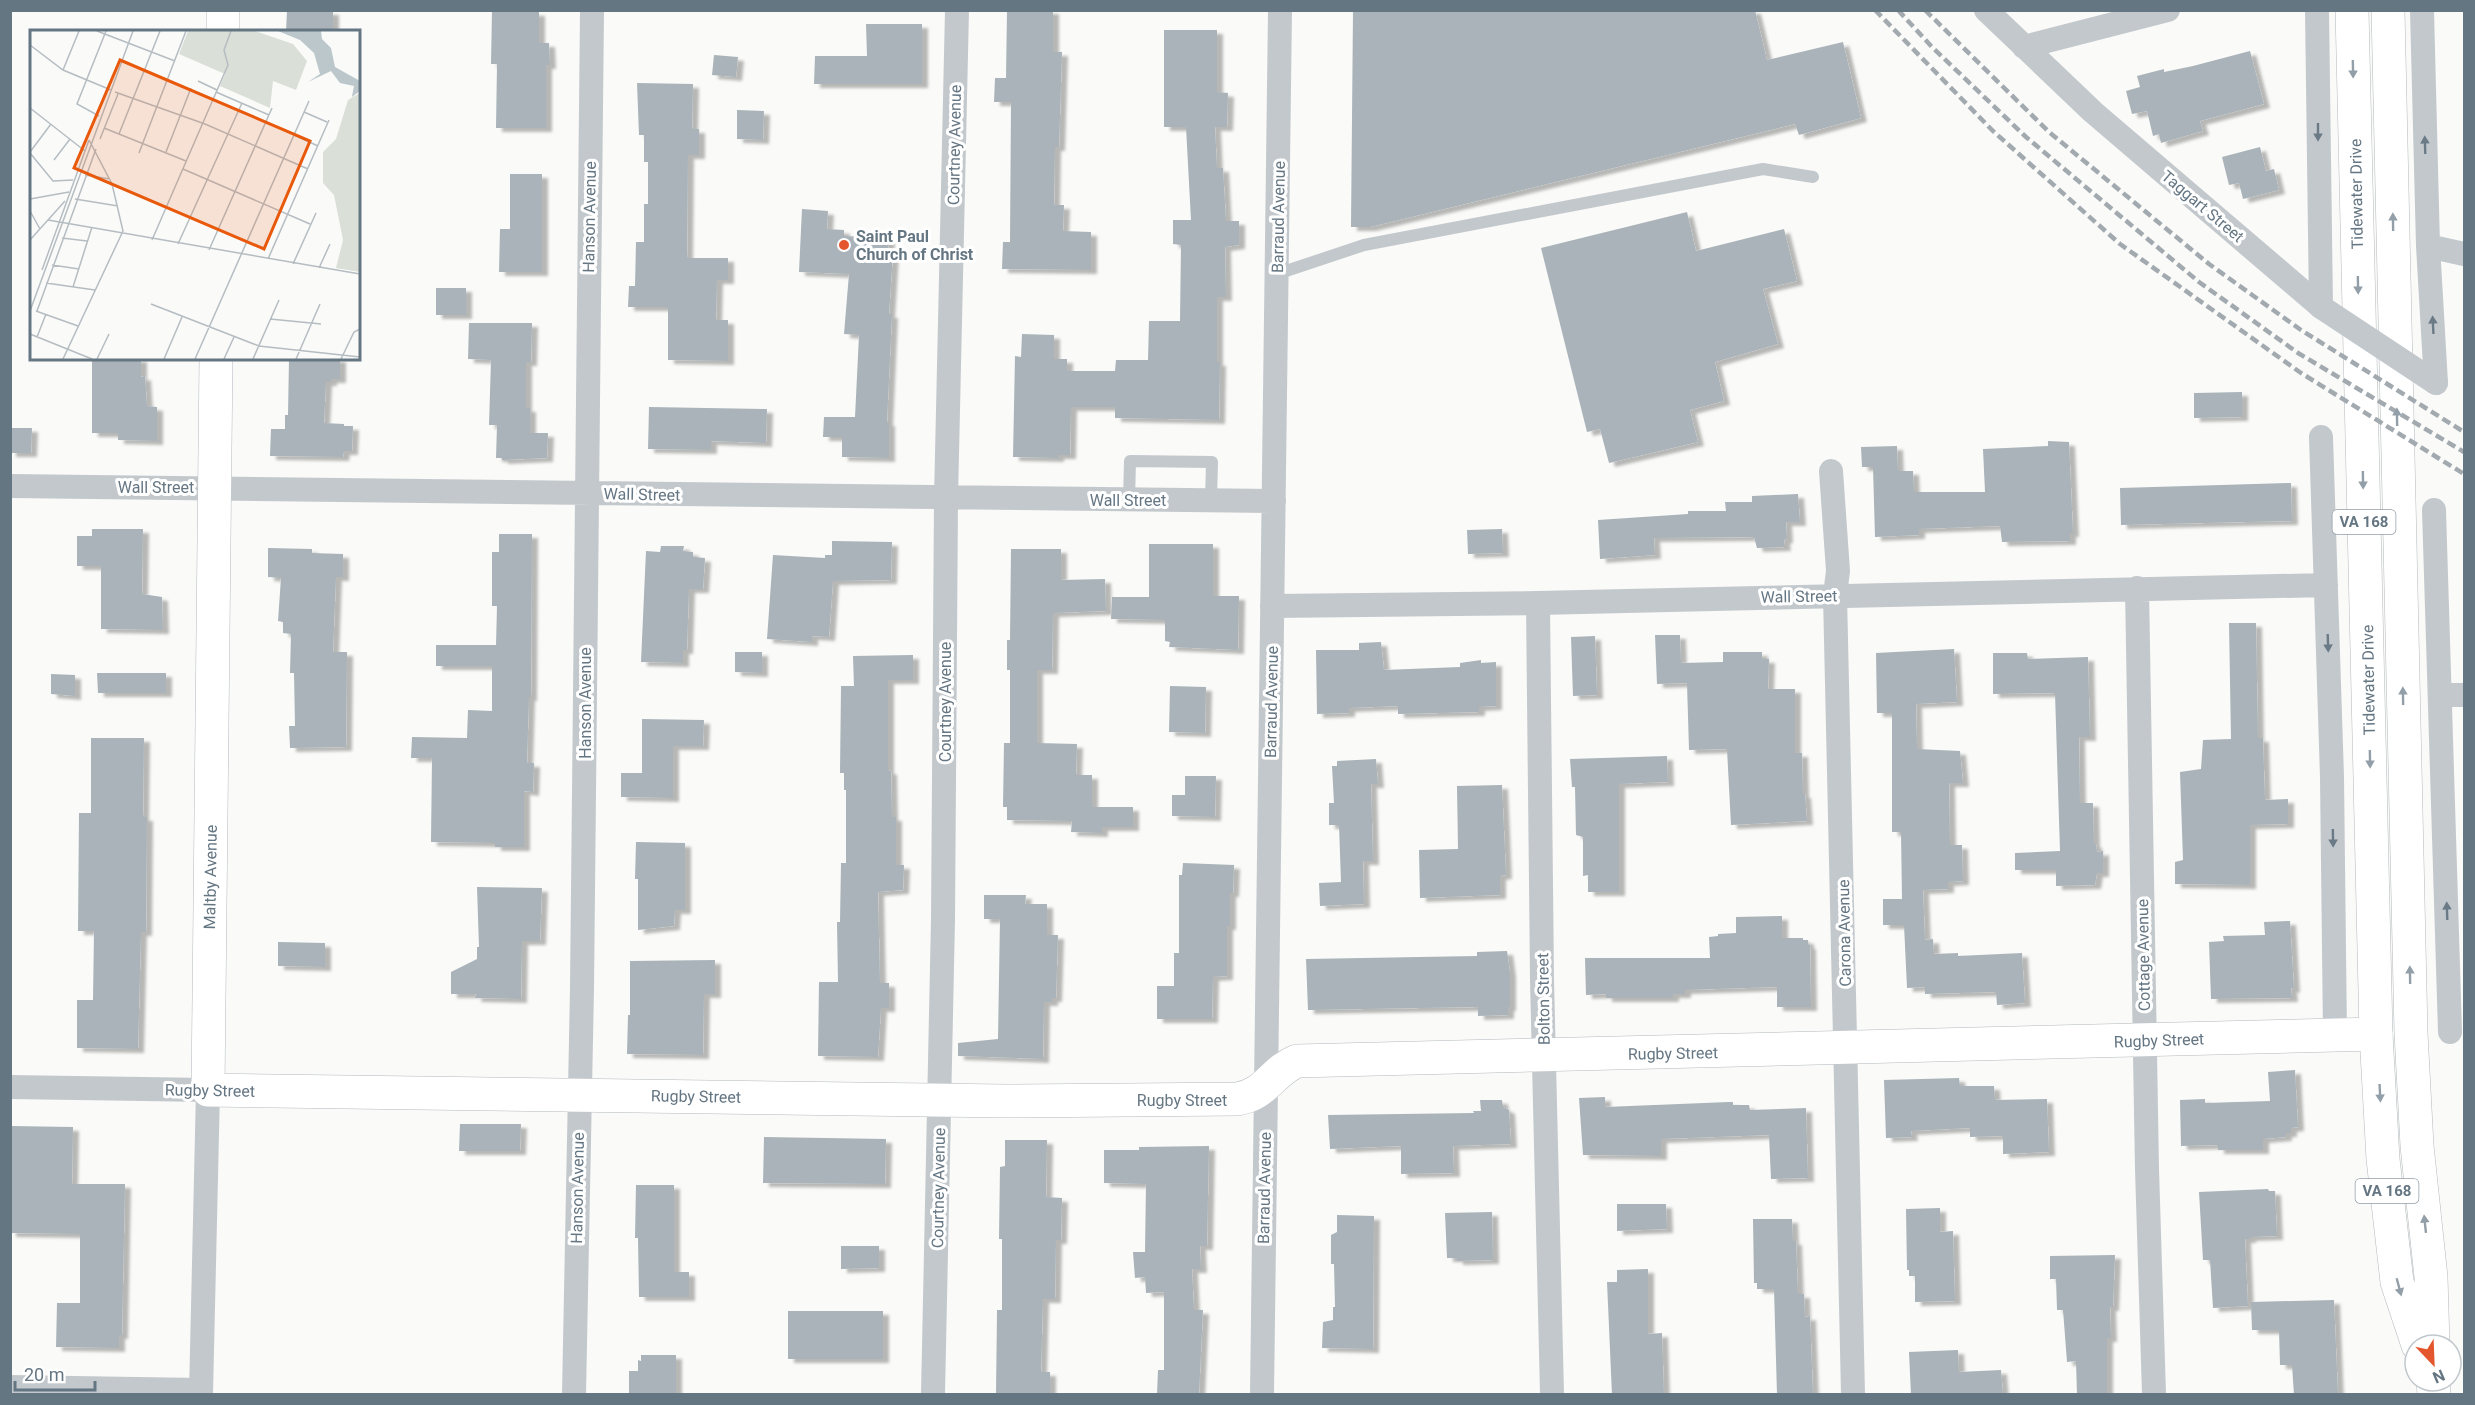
<svg xmlns="http://www.w3.org/2000/svg" width="2475" height="1405" viewBox="0 0 2475 1405" font-family="Roboto,sans-serif">
  <style>
    .building { fill: #aab3b9; filter: url(#shadow) }
    .lines { fill: none; stroke-linecap: round; stroke-linejoin: round }
    .secondary-casing { stroke: #b3babf; stroke-width: 34 }
    .highway-casing { stroke: #b4b9bd; stroke-width: 34 }
    .lane { stroke: #c3c8cc; stroke-width: 12 }
    .street { stroke: #c3c8cc; stroke-width: 24 }
    .secondary { stroke: #fff; stroke-width: 33 }
    .highway { stroke: #fff; stroke-width: 33 }
    .rail { stroke: #a2aab0; stroke-width: 4.5; stroke-dasharray: 9 4.5; stroke-linecap: butt }
    .street-bridge { stroke: #c3c8cc; stroke-width: 24 }
    .oneway { fill: #939fa8 }
    .oneway2 { fill: #6a7a87 }
    .poi-dot { fill: #e4572e; stroke: #fff; stroke-width: 2 }
    .labels { text-anchor: middle; stroke-width: 6; stroke-linejoin: round; paint-order: stroke }
    .shield { fill: #fff; stroke: #939fa8; stroke-width: 1.5 }
    .shield-label { font-size: 15px; font-weight: bold; fill: #657683 }
    .street-label { font-size: 16px; fill: #657683; stroke: #fff }
    .poi-label { font-size: 16px; font-weight: bold; fill: #657683; stroke: #fff; text-anchor: start }
    .inset-road { fill: none; stroke: #b5bdc2; stroke-width: 1.5 }
    .view { fill: #e8590c; fill-opacity: 0.15; stroke: #e8590c; stroke-width: 3 }
    .inset-edge { fill: none; stroke: #657683; stroke-width: 3 }
  </style>
  <defs>
    <filter id="shadow"><feDropShadow dx="6" dy="4" stdDeviation="1.5" flood-color="#0004"/></filter>
  </defs>
  <rect width="100%" height="100%" fill="#fafaf8"/>
  <path class="building" d="M287,10L333,11V32H286Z
    M492,10L539,12V43H549L550,65H546V128H496L497,64H491Z
    M1007,10H1053V52H1062L1059,147H1055L1054,205H1064L1063,231L1091,232V270L1002,269L1003,242H1010L1011,102H994L995,78H1006Z
    M1353,10H1755L1767,60L1843,42L1861,118L1799,135L1795,124L1370,227H1351Z
    M866,24H922V84H814L815,56H867Z
    M1164,30H1217V92L1228,93L1227,127H1215L1217,168H1223L1226,221H1239V245L1225,247L1226,297H1217V362H1220L1219,420L1115,418V407H1071L1070,455H1058V458L1013,457L1015,356L1021,357L1022,334L1054,335V359H1067V371H1115L1116,360H1148L1149,321H1180L1181,245L1173,244V220H1191L1186,127H1164Z
    M2250,51L2264,104L2200,121L2203,131L2161,143L2159,134L2153,136L2147,111L2132,114L2126,91L2140,87L2137,76L2164,69V72L2193,66Z
    M714,55L738,57L736,77L712,75Z
    M637,83L693,84L692,129H699V155H688L687,258H728V280H717L716,320H728V361L668,360V307H628L629,286H635L636,242H644V204H648V162H644V135H639Z
    M737,110L764,111L763,140L737,139Z
    M2260,147L2266,171L2274,169L2279,190L2243,199L2239,183L2229,185L2222,157Z
    M510,174H542V272H499L500,229H510Z
    M802,209L828,211L827,229L844,230V236L889,238L888,252H893L889,314H892L887,422H889V458L842,457V437H823L824,417H855L859,335L844,334L849,274L799,272Z
    M1687,212L1696,251L1784,229L1797,281L1763,289L1778,344L1715,362L1724,401L1690,410L1698,442L1609,463L1600,429L1587,432L1541,248Z
    M436,288H466V315H436Z
    M469,323H532L531,362H526V408H530V433H548L547,458L502,460V458H496L497,425H489L491,360L468,359Z
    M92,358H141V377L145,376L147,406L157,407V441L118,440V433H92Z
    M289,358H340V379H331V382H326L324,423L344,424V426H353L352,451H344L343,457L270,456L271,429H285V415H288Z
    M2242,392V417L2194,418V393Z
    M649,407L767,409L766,443L711,441V450L648,449Z
    M10,428H32L31,453H10Z
    M2048,441L2069,442L2073,533H2070V541L2002,542L2000,526L1919,529V535L1875,537L1873,467H1862L1861,447L1897,446L1898,471H1913L1914,492H1985L1983,449L2048,446Z
    M2291,483L2292,521L2121,525L2120,488Z
    M1798,494L1800,522H1786L1787,539L1784,540L1785,547L1757,548L1754,537L1654,538L1655,555L1600,559L1598,520L1688,514V511H1726L1725,502H1752V496Z
    M92,529H143L142,594L162,597L163,630L101,629V566H77V536H92Z
    M1502,529L1503,553L1468,554L1467,530Z
    M499,534H532L531,697H529L527,763H534L533,792L524,791V847H495V843L431,842L432,758H411L412,737L467,738L468,710L492,711V666H436V645H496L497,606H492V552H499Z
    M832,541L892,542L891,580L833,581L829,637L812,636V642L767,639L773,555L825,558V555H832Z
    M1149,544H1213V596H1239L1238,650L1169,647L1170,642L1165,641V620L1111,619L1112,597H1149Z
    M661,546H684L683,551L693,552V557L705,558L703,589H689L687,650H683V663L641,662L646,551L660,552Z
    M268,548L312,549V553L343,554V577H336L333,652H347L346,747L290,748L289,726H295L294,673H290L291,634L283,633V622L278,621L281,578L268,577Z
    M1011,549H1061V580L1105,579L1106,611L1053,613L1052,670H1037V743L1077,744L1076,775H1092V807H1133V827H1102V833L1071,832L1072,821L1007,820V807H1003L1004,743H1010V670H1007V640H1010Z
    M2229,623H2256L2258,738H2263L2265,800L2288,799V824L2250,825V885L2175,884V862L2183,860L2180,772L2201,769L2203,740L2231,739Z
    M1655,635H1680L1681,663L1723,662V652H1762V659H1769L1768,689H1795V753H1802L1803,794H1805L1807,821L1731,825L1727,749L1689,750L1687,683L1657,684Z
    M1595,636L1597,695L1573,696L1571,637Z
    M1381,642L1384,670L1460,667V663L1481,660V663L1496,662V706L1479,707V712L1398,714V706L1349,708V713L1317,714L1316,650H1359V643Z
    M1954,649L1957,702L1916,704L1917,749L1960,751L1963,783H1949L1950,845H1962L1963,881L1948,882V889L1923,890L1925,940L1933,939L1934,954L1958,953V956L2022,953L2025,1003L1997,1005L1996,992L1925,994V987L1907,988L1904,925H1883V899H1902L1901,832H1892V713H1877L1876,653Z
    M735,652H762V673L735,672Z
    M1993,653H2027L2028,659L2088,657L2090,737H2079L2080,803H2093L2094,844H2096L2097,852L2103,851V873H2097L2095,885L2056,886V870H2015V853L2060,851L2055,693L1993,694Z
    M913,655V680H888V770L891,771L892,817H896V865H904L903,890L878,892L880,983H889V1008H881L878,1057L818,1056L819,982H838L837,922H840L841,863H846V790H844V773H840L841,686H854L853,656Z
    M97,673H166V693H98Z
    M51,674L75,675V696L51,694Z
    M1170,686L1206,687L1205,733L1169,732Z
    M642,719L704,720L703,746H673V798L621,797V773H642Z
    M91,738H144L143,817H147L146,932H141L138,1049L77,1048V1000H93L94,931H78L79,813H91Z
    M1667,756L1668,782L1619,784V892H1588V875L1583,876V837L1576,835L1575,787H1572L1570,759Z
    M1376,759L1378,784H1371L1373,861H1363L1364,904L1320,906L1319,883L1341,882L1339,825H1329V803H1334L1332,766H1337V761Z
    M1185,776H1216L1215,817L1172,816V795H1185Z
    M1502,785L1506,875L1500,876V895L1420,898L1419,850L1458,849L1457,786Z
    M636,842L685,843V910H675L674,926L638,930V879H635Z
    M1183,863L1234,865L1233,893H1230V926H1227V976L1213,977L1212,1019H1157V986H1174V953H1179V875H1182Z
    M477,887L542,888L540,941H522L521,999L475,998L476,994H451V972L477,959V947H479Z
    M984,895H1026L1025,904H1047V935H1058L1056,998H1052V1002H1044L1043,1059L958,1056V1043L998,1039L1000,919H984Z
    M1782,916V938H1803V940H1808V945H1810L1811,1007H1777V987L1685,990V994H1673V998H1606V994L1586,995L1585,958H1710L1709,937L1718,936V934L1736,933V917Z
    M2290,921L2294,989L2291,988L2292,998L2211,999L2209,942L2224,941L2223,936L2265,935L2264,922Z
    M278,942L325,943V967L278,966Z
    M1507,951L1510,973V1007H1508V1015L1478,1016V1008L1476,1007L1308,1010L1306,959L1477,956V952Z
    M715,960V994H704L703,1055L627,1054L628,1015H630V961Z
    M2295,1070L2298,1127L2291,1128V1133H2286V1137L2263,1139V1150H2218V1145L2181,1146L2180,1100L2205,1099V1103L2270,1101L2268,1072Z
    M1959,1078L1960,1086H1994L1995,1100L2047,1099L2049,1152L2003,1154V1136L1970,1137V1128L1911,1131L1912,1137L1886,1138L1884,1080Z
    M1605,1097V1107L1729,1102H1733V1105H1749L1750,1110L1806,1108L1808,1178L1771,1179L1769,1135L1661,1139V1156L1583,1155L1579,1098Z
    M1480,1100H1502L1503,1107L1509,1110L1511,1144L1453,1146L1454,1173L1401,1174V1146L1330,1149L1328,1115L1474,1113L1473,1111H1481Z
    M460,1124H521L520,1151H459Z
    M10,1126L73,1127L72,1184H125L122,1335H119V1348L56,1347L57,1303H80V1234L10,1233Z
    M764,1137L886,1139L885,1184L763,1183Z
    M1005,1140H1047L1046,1197L1062,1198L1061,1240H1056L1055,1299H1043L1041,1372H1050V1395H996L997,1310H1002V1239H999L1000,1167L1005,1166Z
    M1209,1146L1207,1246H1200L1201,1269H1192L1194,1310H1203L1199,1395H1157L1158,1370H1164V1292L1146,1293L1145,1277L1135,1278L1133,1252H1145L1146,1184L1104,1183V1150H1139V1147Z
    M636,1185H674V1272H689V1297H639L638,1238H635Z
    M2268,1189L2269,1191H2275L2277,1236L2250,1237V1239H2245L2248,1306L2213,1308L2210,1260H2203L2199,1192Z
    M1617,1204H1666L1667,1229L1617,1231Z
    M1940,1208V1232L1953,1231L1955,1301L1915,1302V1276H1909V1270H1907L1906,1209Z
    M1492,1212L1493,1260L1457,1261V1258H1447L1445,1213Z
    M1337,1215L1374,1216L1373,1349L1322,1348L1323,1322L1333,1320V1307H1335L1334,1264H1331V1235L1337,1232Z
    M1753,1219H1792L1793,1241H1796L1798,1294H1804L1805,1317L1810,1316L1813,1395H1777L1774,1289H1757V1283H1754Z
    M841,1246H879V1268L841,1269Z
    M2115,1255L2113,1307H2110L2111,1338H2107V1395H2077L2076,1361L2067,1362L2063,1310H2057L2056,1279H2050V1256Z
    M1648,1269V1334L1662,1333L1664,1395H1612L1607,1282H1617V1270Z
    M2334,1300L2338,1395H2294L2292,1365H2280L2279,1330H2252L2251,1302Z
    M788,1311H883V1359H788Z
    M1958,1350L1959,1372L2001,1370L2003,1395H1911L1909,1352Z
    M641,1355H676V1395L629,1393V1371H638V1360L641,1361Z"/>
  <g class="lines">
    <g class="secondary-casing">
      <path id="secondary" d="M223,32V10
        M216,358L208,1090L1006,1101L1237,1099C1267,1094 1271,1072 1297,1061L2376,1034"/>
    </g>
    <g class="highway-casing">
      <path id="highway" d="M2352,10L2376,1034L2383,1159L2397,1282L2418,1345
        M2388,10L2411,1033L2417,1146L2431,1277L2433,1345
        M2433,1381L2434,1394"/>
    </g>
    <path class="lane" d="M1277,274L1364,245L1763,169L1813,177
      M1129,500L1130,461L1212,462L1211,501"/>
    <path class="street" d="M1986,10L2093,112L2321,307
      M2317,10L2321,307
      M2422,10L2428,246L2436,383
      M2024,47L2168,10
      M2428,246L2464,254
      M2321,437L2332,777L2335,1035
      M1831,471L1838,571L1835,595L1853,1394
      M10,486L1274,501
      M2434,510L2450,1032
      M2137,588L2147,1169L2154,1394
      M1538,603L1542,980L1552,1394
      M1272,606L1538,603L2326,585
      M2440,695H2464
      M10,1087L208,1090L201,1394
      M10,1387L201,1390
      M574,1394L582,988L592,10
      M933,1394L943,919L946,499L957,10
      M1262,1394L1280,10"/>
    <use href="#secondary" class="secondary"/>
    <use href="#highway" class="highway"/>
    <path class="rail" d="M1875,10L1993,131L2120,244L2301,373L2464,474
      M1898,10L1932,47L2026,137L2199,282L2298,353L2464,452
      M1925,10L2049,132L2209,264L2301,330L2464,432"/>
    <path class="street-bridge" d="M2321,307L2436,383"/>
  </g>
  <defs><path id="oneway-solid" d="M-6-.8H1V-3.2L6.5 0L1 3.2V.8H-6Z" transform="scale(1.5)"/></defs>
  <g class="oneway">
    <use href="#oneway-solid" transform="translate(2353 69) rotate(89)"/>
    <use href="#oneway-solid" transform="translate(2393 222) rotate(-91)"/>
    <use href="#oneway-solid" transform="translate(2358 285) rotate(89)"/>
    <use href="#oneway-solid" transform="translate(2397 417) rotate(-91)"/>
    <use href="#oneway-solid" transform="translate(2363 480) rotate(89)"/>
    <use href="#oneway-solid" transform="translate(2403 696) rotate(-91)"/>
    <use href="#oneway-solid" transform="translate(2370 759) rotate(89)"/>
    <use href="#oneway-solid" transform="translate(2410 975) rotate(-91)"/>
    <use href="#oneway-solid" transform="translate(2380 1093) rotate(87)"/>
    <use href="#oneway-solid" transform="translate(2425 1224) rotate(-96)"/>
    <use href="#oneway-solid" transform="translate(2399 1287) rotate(75)"/>
  </g>
  <g class="oneway2">
    <use href="#oneway-solid" transform="translate(2318 132) rotate(90)"/>
    <use href="#oneway-solid" transform="translate(2425 145) rotate(-92)"/>
    <use href="#oneway-solid" transform="translate(2433 325) rotate(-93)"/>
    <use href="#oneway-solid" transform="translate(2328 643) rotate(88)"/>
    <use href="#oneway-solid" transform="translate(2333 838) rotate(89)"/>
    <use href="#oneway-solid" transform="translate(2447 911) rotate(-92)"/>
  </g>
  <circle class="poi-dot" cx="844" cy="245" r="6"/>
  <g class="labels">
    <g class="shield">
      <rect x="2332.5" y="510" width="63" height="24" rx="4.5"/>
      <rect x="2355.5" y="1179" width="63" height="24" rx="4.5"/>
    </g>
    <g class="shield-label">
      <text x="2364" y="527">VA 168</text>
      <text x="2387" y="1196">VA 168</text>
    </g>
    <g class="street-label">
      <text transform="translate(954 145) rotate(-89)" y="6">Courtney Avenue</text>
      <text transform="translate(2356 194) rotate(-91)" y="6">Tidewater Drive</text>
      <text transform="translate(2203 206) rotate(40)" y="6">Taggart Street</text>
      <text transform="translate(589 217) rotate(-89)" y="6">Hanson Avenue</text>
      <text transform="translate(1278 217) rotate(-89)" y="6">Barraud Avenue</text>
      <text x="156" y="493">Wall Street</text>
      <text transform="translate(642 494) rotate(1)" y="6">Wall Street</text>
      <text x="1128" y="506">Wall Street</text>
      <text transform="translate(1799 596) rotate(-1)" y="6">Wall Street</text>
      <text transform="translate(2368 680) rotate(-91)" y="6">Tidewater Drive</text>
      <text transform="translate(945 702) rotate(-90)" y="6">Courtney Avenue</text>
      <text transform="translate(1271 702) rotate(-89)" y="6">Barraud Avenue</text>
      <text transform="translate(585 703) rotate(-90)" y="6">Hanson Avenue</text>
      <text transform="translate(210 877) rotate(-89)" y="6">Maltby Avenue</text>
      <text transform="translate(1844 933) rotate(-91)" y="6">Carona Avenue</text>
      <text transform="translate(2143 955) rotate(-91)" y="6">Cottage Avenue</text>
      <text transform="translate(1543 999) rotate(-91)" y="6">Bolton Street</text>
      <text transform="translate(2159 1040) rotate(-2)" y="6">Rugby Street</text>
      <text transform="translate(1673 1053) rotate(-1)" y="6">Rugby Street</text>
      <text transform="translate(210 1090) rotate(1)" y="6">Rugby Street</text>
      <text transform="translate(696 1096) rotate(1)" y="6">Rugby Street</text>
      <text x="1182" y="1106">Rugby Street</text>
      <text transform="translate(577 1188) rotate(-89)" y="6">Hanson Avenue</text>
      <text transform="translate(938 1188) rotate(-89)" y="6">Courtney Avenue</text>
      <text transform="translate(1264 1188) rotate(-89)" y="6">Barraud Avenue</text>
    </g>
    <g class="poi-label">
      <text x="856" y="242">Saint Paul<tspan x="856" dy="18">Church of Christ</tspan></text>
    </g>
  </g>
  <g transform="translate(30 30)">
    <rect width="330" height="330" fill="#fafaf8"/>
    <path d="M158,1H225L263,14L277,31L266,60L243,51L240,78L190,56L195,44L149,24ZM330,63V242L306,238L313,210L304,165L293,153V122L306,109L318,70Z" fill="#dadfd7"/>
    <path d="M248,1H291L292,9L301,18L305,37L330,51V61L322,67L319,82L324,56L310,53L301,41L278,52L290,44L284,23L270,10Z" fill="#bbc7cb"/>
    <path class="inset-road" d="M67,1L145,31M0,15L33,40L81,60M33,40L49,1M168,51L187,60M85,62L175,94L278,139M186,62L239,85M0,78L55,121M274,82L297,92M69,86L47,74L76,1M74,98L156,131M89,104L130,1M264,105L288,116M70,109L88,64M0,122L21,94M136,122L161,58M0,123L23,151L43,150M109,123L156,1M24,130L40,109M153,139L280,194M55,145L80,149M0,169L39,162M45,169L88,176M0,181L10,199M18,190L330,244M32,208L57,211M0,210L35,171M122,210L198,35L194,20L201,1M148,214L212,73M179,220L242,78M238,229L299,90M263,234L286,183M22,235L49,239M289,238L300,214M12,240L59,110M16,253L65,260M43,257L62,197M121,274L229,316L330,327M0,281L103,1M6,281L48,296M7,281L66,119M240,289L291,294M0,304L62,329M7,307L16,284M33,329L93,201L82,154L59,110M67,329L79,304M134,329L152,287M165,329L279,71M194,329L204,307M223,329L249,270M266,329L290,274M311,329L324,302L330,299"/>
    <path class="view" d="M90,30L280,111L234,219L44,138Z"/>
    <rect width="330" height="330" class="inset-edge"/>
  </g>
  <rect width="2475" height="1405" fill="none" stroke="#657683" stroke-width="24"/>
  <g transform="translate(2433 1363) rotate(157)"><circle r="28" fill="#ffffff" stroke="#c1c8cd" stroke-width="1.5"/>
  <path d="M0-4.5L10 22L0 15L-10 22Z" fill="#e4572e"/>
  <text y="-9" font-size="16" font-weight="bold" text-anchor="middle" fill="#657683">N</text>
  </g>
  <path d="M15 1381v9h80v-9" fill="none" stroke="#657683" stroke-width="3"/>
  <text x="24" y="1381" font-size="18" fill="#657683" stroke="#ffffff" stroke-width="4.5" paint-order="stroke">20 m</text>
</svg>
